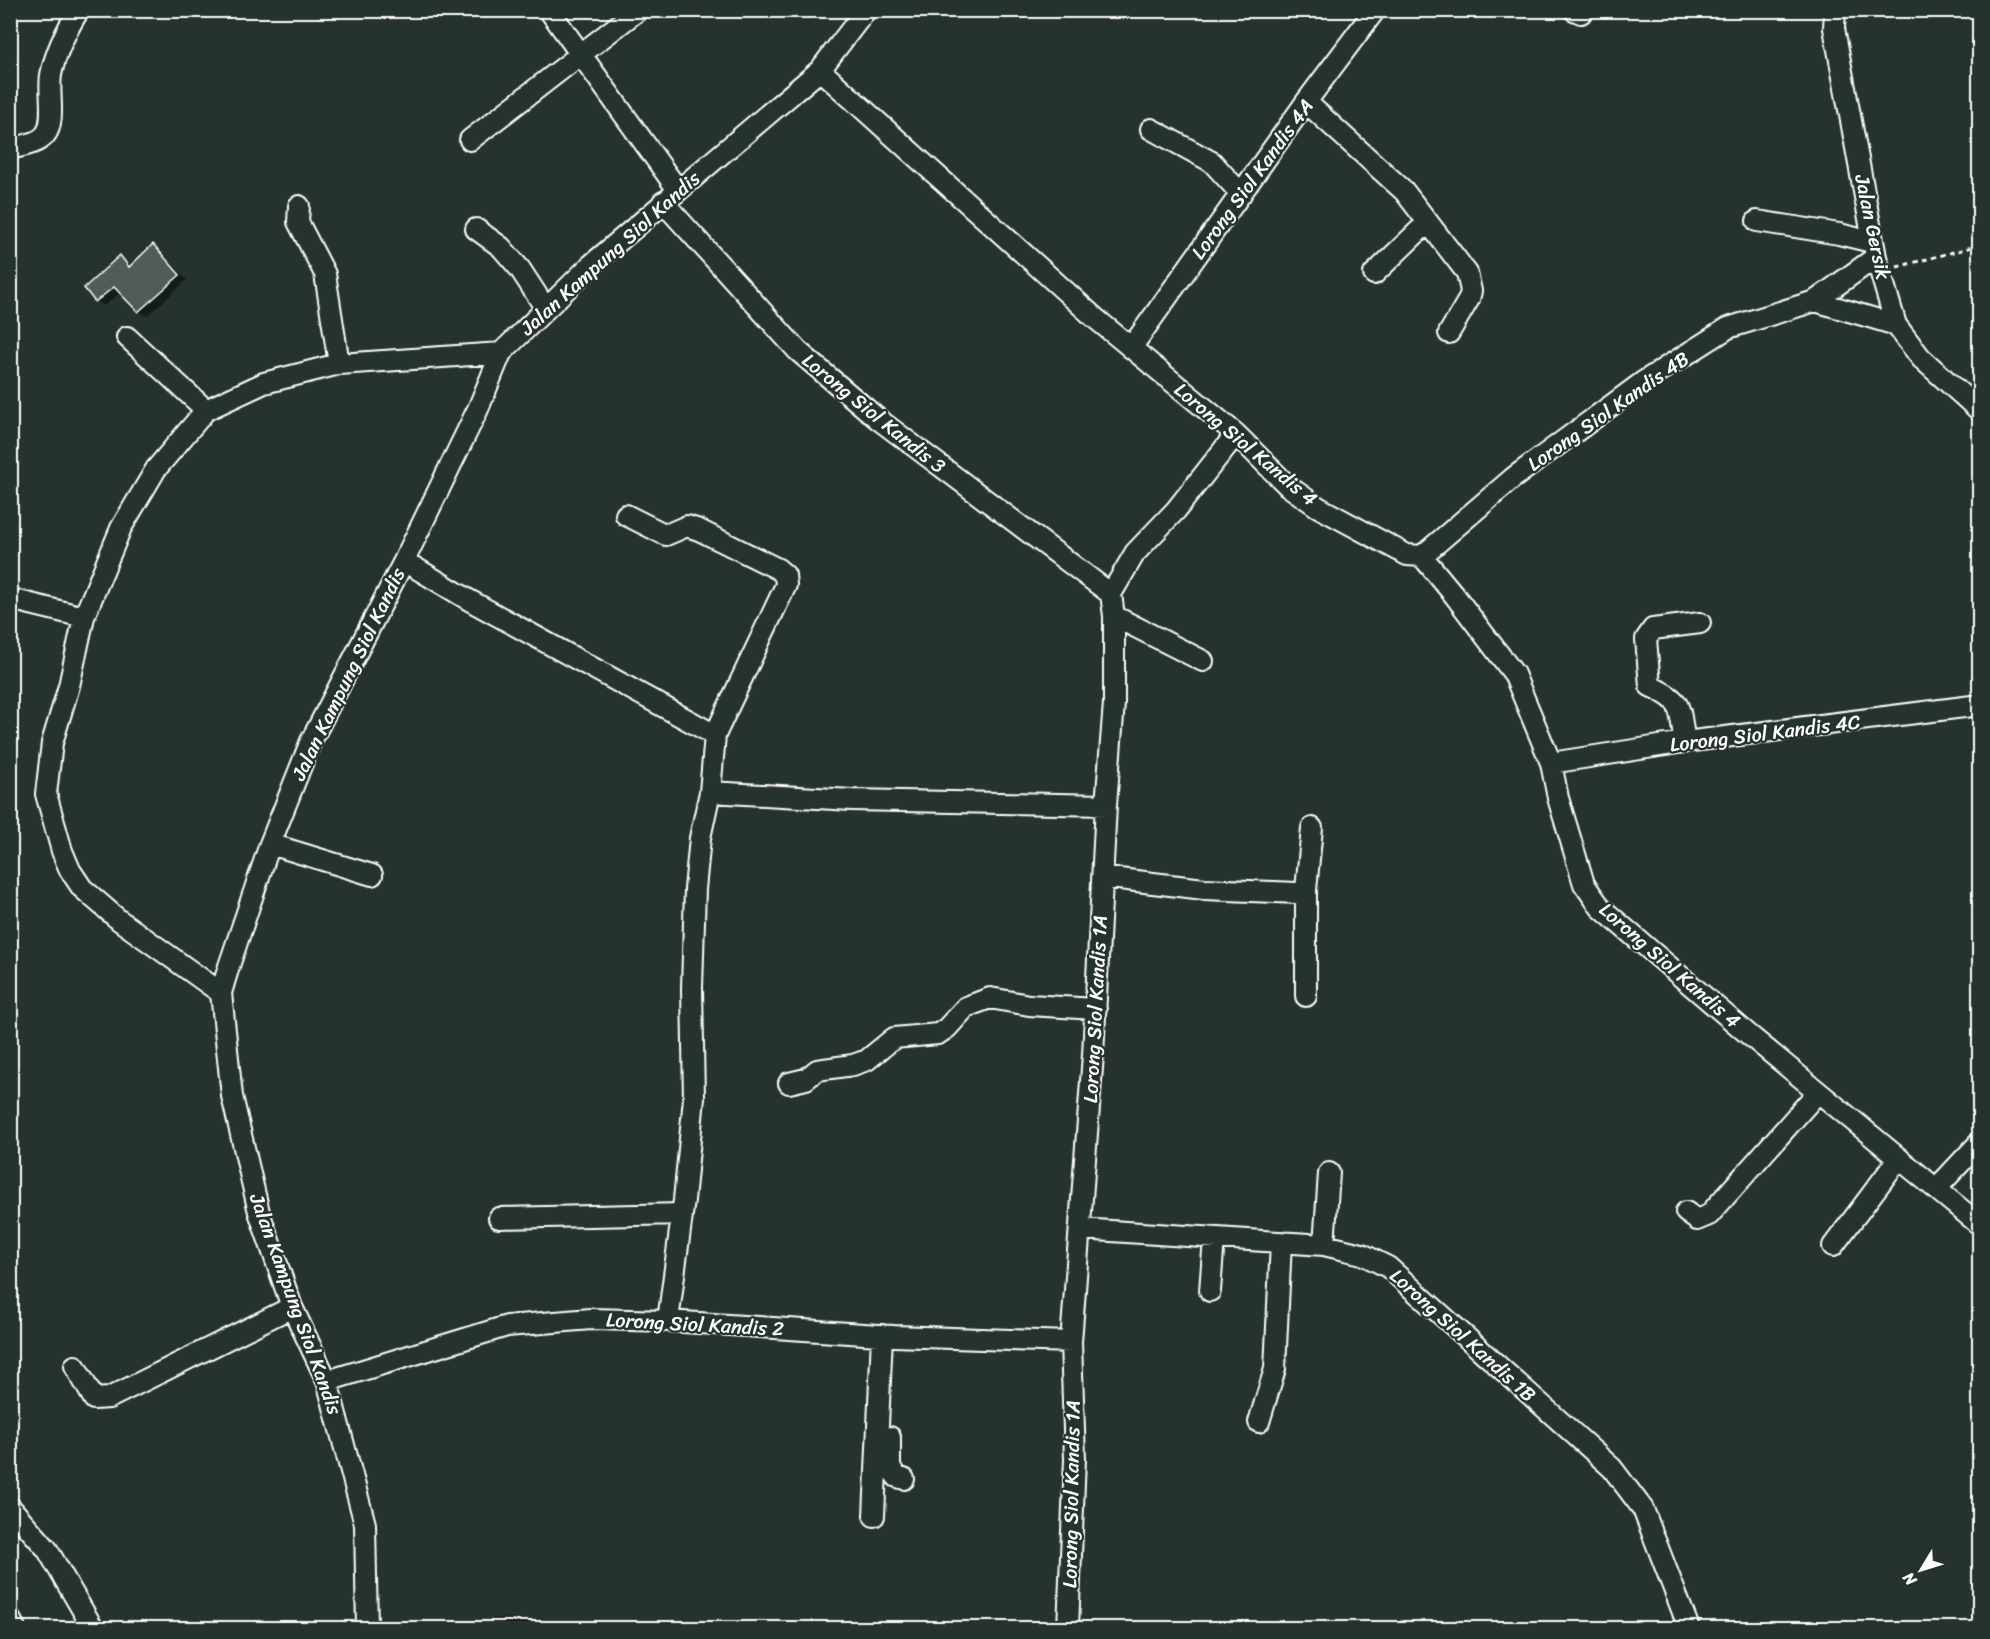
<svg xmlns="http://www.w3.org/2000/svg" width="1990" height="1639" viewBox="0 0 1990 1639" font-family="Sriracha,sans-serif">
  <style>
    .shadow { fill: #0007 }
    .building { fill: #515c57; stroke: #fff; stroke-width: 1.5 }
    .lines { fill: none; stroke-linecap: round; stroke-linejoin: round }
    .minor-casing { stroke: #fff; stroke-width: 24 }
    .path { stroke: #fff; stroke-width: 3; stroke-dasharray: 4.5 4.5; stroke-linecap: butt }
    .minor { stroke: #26332d; stroke-width: 20 }
    .labels { text-anchor: middle; stroke-width: 4.5; stroke-linejoin: round; paint-order: stroke }
    .street-label { font-size: 20px; fill: #fff; stroke: #26332d }
  </style>
  <rect width="100%" height="100%" fill="#26332d"/>
  <filter id="ink" filterUnits="userSpaceOnUse"><feTurbulence type="fractalNoise" baseFrequency=".0167" numOctaves="2"/><feDisplacementMap in="SourceGraphic" scale="12" xChannelSelector="R" yChannelSelector="G"/><feConvolveMatrix kernelMatrix="1 2 1 2 8 2 1 2 1" color-interpolation-filters="sRGB"/></filter>
  <g filter="url(#ink)">
    <path class="shadow" d="M153,246L161,251L187,280L147,316L139,311L121,292L104,306L96,301L86,289L120,257L132,267Z
      M492,1618L530,1620L538,1625V1628H491Z"/>
    <path class="building" d="M153,244L180,275L138,312L114,287L95,302L84,288L120,255L129,267Z"/>
    <g class="lines">
      <g class="minor-casing">
        <path id="minor" d="M549,10L678,190
          M1574,10L1581,13
          M1835,10L1834,28L1876,257L1896,325L1921,358L1980,411
          M820,70L1095,318L1236,434L1288,486L1318,507L1407,555L1422,556L1455,596L1514,674L1551,763L1558,798L1584,884L1601,908L1748,1034L1980,1225
          M1306,102L1404,191L1467,273L1471,291L1469,299L1449,333
          M1151,129L1212,162L1241,194
          M470,140L638,10
          M10,149C21,146 38,144 45,135C56,122 48,92 51,75C55,54 67,29 79,10
          M663,202L798,351L878,419L1111,594
          M299,206L298,222L325,274L339,364
          M1757,221L1839,234L1872,242
          M476,229L501,247L520,269L546,309
          M1374,274L1428,222
          M1815,301L1896,325
          M127,337L206,410
          M1131,348L1306,102L1375,10
          M626,515L666,535L687,526L699,530L778,569L785,575L786,585L715,735
          M1422,556L1513,478L1643,382L1728,328L1815,301L1876,257
          M404,561L469,600L715,735L710,792L700,838L695,889L692,988L694,1098L684,1200L668,1321
          M10,599L84,617
          M1114,616L1203,661
          M1685,742C1678,706 1685,702 1650,686L1646,639L1653,629L1700,623
          M1551,763L1685,742L1980,705
          M710,792L852,800L1106,805
          M270,844L372,875
          M1102,877L1204,889L1297,893L1306,890L1312,828
          M221,993L119,920L82,888L70,870L62,851L46,794L52,743L69,686L84,617L121,528L156,469L206,410L264,383L339,364L501,353
          M1306,996V890
          M789,1083L806,1079L817,1070L853,1065L867,1060L894,1038L938,1034L947,1028L966,1007L990,998L1029,1005L1096,1009
          M1936,1189L1980,1142
          M1686,1212L1697,1220L1709,1215L1818,1092
          M499,1218L682,1214
          M1080,1229L1324,1245L1362,1254L1388,1267L1612,1468L1643,1509L1689,1628
          M1324,1245L1329,1173
          M1833,1246L1899,1158
          M1210,1291L1214,1238
          M75,1366L94,1399L109,1398L292,1307
          M327,1381L507,1326L591,1319L668,1321L894,1336L1071,1342
          M1259,1422L1275,1369L1281,1242
          M890,1437V1467L897,1477L904,1479
          M10,1507L47,1549L93,1628
          M874,1516L882,1335
          M10,1619L15,1628
          M367,1628L365,1524L327,1381L292,1307L259,1212L232,1096L221,993L229,966L270,844L311,741L404,561L478,409L501,353L591,265L820,70L866,10
          M1068,1628L1075,1459L1071,1342L1093,1055L1106,805L1114,703V616L1111,594L1135,553L1176,510L1236,434"/>
      </g>
      <path class="path" d="M1897,267L1980,245"/>
      <use href="#minor" class="minor"/>
    </g>
  </g>
  <g class="labels">
    <g class="street-label">
      <text transform="translate(1252 179) rotate(-54)" y="7">Lorong Siol Kandis 4A</text>
      <text transform="translate(1873 227) rotate(78)" y="7">Jalan Gersik</text>
      <text transform="translate(610 253) rotate(-42)" y="7">Jalan Kampung Siol Kandis</text>
      <text transform="translate(1608 411) rotate(-35)" y="7">Lorong Siol Kandis 4B</text>
      <text transform="translate(874 413) rotate(39)" y="7">Lorong Siol Kandis 3</text>
      <text transform="translate(1246 444) rotate(40)" y="7">Lorong Siol Kandis 4</text>
      <text transform="translate(348 674) rotate(-64)" y="7">Jalan Kampung Siol Kandis</text>
      <text transform="translate(1765 733) rotate(-7)" y="7">Lorong Siol Kandis 4C</text>
      <text transform="translate(1670 965) rotate(41)" y="7">Lorong Siol Kandis 4</text>
      <text transform="translate(1095 1009) rotate(-87)" y="7">Lorong Siol Kandis 1A</text>
      <text transform="translate(296 1304) rotate(70)" y="7">Jalan Kampung Siol Kandis</text>
      <text transform="translate(695 1324) rotate(3)" y="7">Lorong Siol Kandis 2</text>
      <text transform="translate(1463 1335) rotate(42)" y="7">Lorong Siol Kandis 1B</text>
      <text transform="translate(1071 1494) rotate(-89)" y="7">Lorong Siol Kandis 1A</text>
    </g>
  </g>
  <rect width="1990" height="1639" fill="none" stroke="#26332d" stroke-width="36"/>
  <rect x="18" y="18" width="1954" height="1603" fill="none" stroke="#fff" stroke-width="2" filter="url(#ink)"/>
  <g transform="translate(1921 1570) rotate(232)" stroke="#26332d" stroke-width="4.5" paint-order="stroke">
  <path d="M0-4.5L10 22L0 15L-10 22Z" fill="#ffffff"/>
  <text y="-9" font-size="16" font-weight="bold" text-anchor="middle" fill="#ffffff">N</text>
  </g>
</svg>
